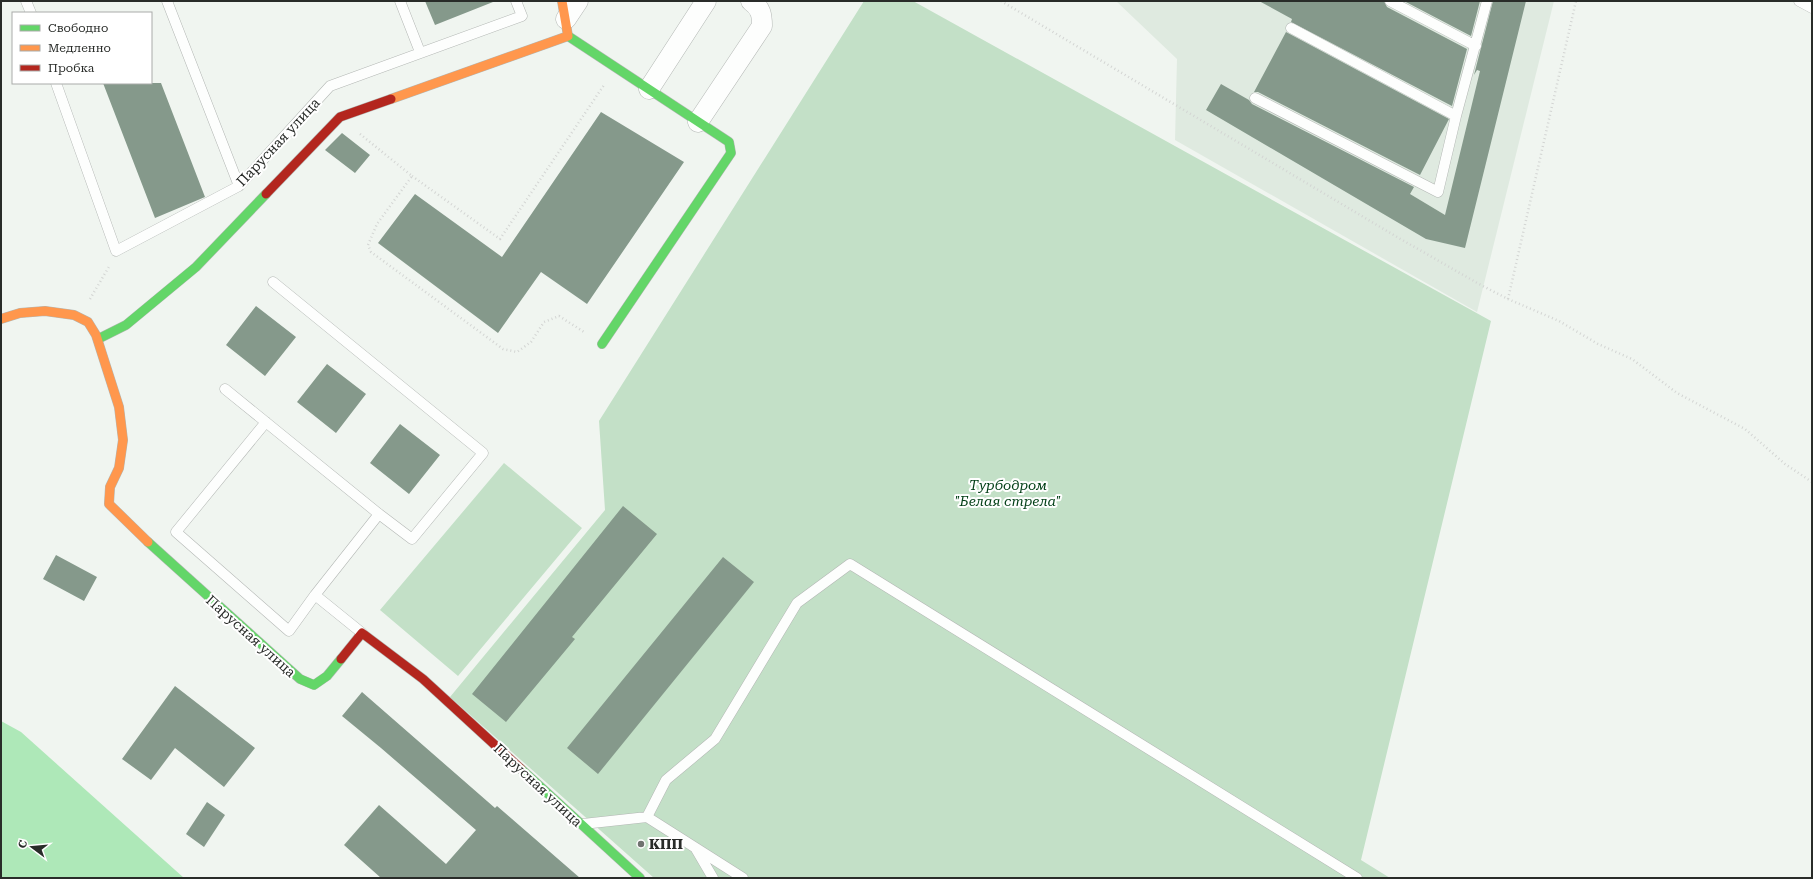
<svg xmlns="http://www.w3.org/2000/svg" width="1813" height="879" viewBox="0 0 1813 879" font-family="'Roboto Serif',serif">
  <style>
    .built { fill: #dfeae0 }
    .green { fill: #c3e0c7 }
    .water { fill: #aee8b8 }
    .building { fill: #85998b }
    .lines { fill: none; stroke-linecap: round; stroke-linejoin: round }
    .lane-casing { stroke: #b3b7b4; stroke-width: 11 }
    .street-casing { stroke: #b3b7b4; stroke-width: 21 }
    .fast-casing { stroke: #b3b7b4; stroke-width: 10 }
    .slow-casing { stroke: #b3b7b4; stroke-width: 10 }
    .jam-casing { stroke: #b3b7b4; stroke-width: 10 }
    .path { stroke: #d3d5d3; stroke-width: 2.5; stroke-dasharray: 1 3; stroke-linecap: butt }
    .lane { stroke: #fdfefd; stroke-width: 10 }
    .street { stroke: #fdfefd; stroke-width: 20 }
    .fast { stroke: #63d668; stroke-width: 9 }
    .slow { stroke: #ff974d; stroke-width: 9 }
    .jam { stroke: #b3261e; stroke-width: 9 }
    .poi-dot { fill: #6f726f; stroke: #fff; stroke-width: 1.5 }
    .labels { text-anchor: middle; stroke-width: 4; stroke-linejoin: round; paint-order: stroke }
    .street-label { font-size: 14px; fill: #292c29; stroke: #fff }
    .park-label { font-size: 14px; font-style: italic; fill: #003e15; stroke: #fff }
    .poi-label { font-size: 14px; font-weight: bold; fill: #292c29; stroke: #fff; text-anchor: start }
  </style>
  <rect width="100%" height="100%" fill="#f0f5f0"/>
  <path class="built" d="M1116,1H1554L1477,312L1175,140L1177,59Z"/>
  <path class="green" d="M864,1H913L1491,321L1361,860L1390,878H654L450,697L605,510L599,421Z
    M504,463L582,528L458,676L380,610Z"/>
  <path class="water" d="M1,721L21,732L184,878H1Z"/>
  <path class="building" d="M425,1H493V2L435,25Z
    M1259,1H1384L1387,7L1467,49L1452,106L1291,22L1292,19Z
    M1404,1H1480L1471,36Z
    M1493,1H1526L1465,248L1426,239L1206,110L1221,84L1249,100L1252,104L1414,187L1410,194L1445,215L1480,71L1477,70L1474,75Z
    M1286,32L1449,119L1420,175L1258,92H1254Z
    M103,83H161L205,197L155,218Z
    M601,112L684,162L587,304L541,272L498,333L378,243L415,194L502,257Z
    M342,133L370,155L355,173L325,150Z
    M256,306L296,337L265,376L226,345Z
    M327,364L366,394L336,433L297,402Z
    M400,424L440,455L409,494L370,463Z
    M623,506L657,534L572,637L575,639L506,722L472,694Z
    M56,555L97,577L84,601L43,579Z
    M723,557L754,582L598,774L567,748Z
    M175,686L255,748L224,787L175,748L151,780L122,759Z
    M362,692L495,808L497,806L580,878H381L344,845L379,805L446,864L476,830L381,748L342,716Z
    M207,802L225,815L204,847L186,834Z"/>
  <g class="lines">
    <g class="lane-casing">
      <path id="lane" d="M26,1L31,13
        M167,1L239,186
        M400,1L420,52
        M1390,1L1476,46
        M1799,1L1812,8
        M1291,28L1456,116
        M56,83L116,251L239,186L330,86L522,16L516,1
        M1255,98L1438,192L1456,116L1487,1
        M273,282L483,453L412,539L379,514
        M225,389L379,514L315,595L362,633
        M266,422L176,532L289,631L315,595
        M647,817L666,780L715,739L797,603L850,564L1357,878
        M583,824L647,817L743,878
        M696,849L713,878"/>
    </g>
    <g class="street-casing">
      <path id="street" d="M566,19L578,1
        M649,89L706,1
        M698,122L762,26C762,15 761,8 751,1"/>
    </g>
    <g class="fast-casing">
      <path id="fast" d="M568,36L729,142L731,153L602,344
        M98,339L126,325L196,267L266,194
        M148,542L300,679L314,685L327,676L341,659
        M521,769L640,878"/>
    </g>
    <g class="slow-casing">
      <path id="slow" d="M391,99L568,36L562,1
        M1,319L20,313L45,311L74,315L88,322L96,335L119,407L123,440L119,468L110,487L109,504L148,542"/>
    </g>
    <g class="jam-casing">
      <path id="jam" d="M266,194L340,117L391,99
        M341,659L362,633L423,679L521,769"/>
    </g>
    <path class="path" d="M1001,1L1397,237L1479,284L1508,299L1559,321L1598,344L1632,359L1677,393L1745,429L1785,464L1812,482
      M360,134L412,176L377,224L368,245L371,252L503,349L517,352L531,342L544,322L559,316L584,332
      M412,176L500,239L604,85
      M90,299L110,265
      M1508,299L1576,1"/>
    <use href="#lane" class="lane"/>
    <use href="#street" class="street"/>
    <use href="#fast" class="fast"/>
    <use href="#slow" class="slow"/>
    <use href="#jam" class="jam"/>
  </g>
  <circle class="poi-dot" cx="641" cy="844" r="4"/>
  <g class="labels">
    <g class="street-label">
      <text transform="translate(278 142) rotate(-47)" y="5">Парусная улица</text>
      <text transform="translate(251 636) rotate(42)" y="5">Парусная улица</text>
      <text transform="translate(538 785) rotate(43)" y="5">Парусная улица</text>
    </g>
    <g class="park-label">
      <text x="1008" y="490">Турбодром<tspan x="1008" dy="16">"Белая стрела"</tspan></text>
    </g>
    <g class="poi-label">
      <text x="649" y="849">КПП</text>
    </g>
  </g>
  <rect width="1813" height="879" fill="none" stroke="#292c29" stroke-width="4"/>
  <rect x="12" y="12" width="140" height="72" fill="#ffffff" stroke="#a9aba9"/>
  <rect x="20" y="25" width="20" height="6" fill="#63d668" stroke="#a9aba9"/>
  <text x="48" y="32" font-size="12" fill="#292c29">Свободно</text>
  <rect x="20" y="45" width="20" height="6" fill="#ff974d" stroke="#a9aba9"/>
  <text x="48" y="52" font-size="12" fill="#292c29">Медленно</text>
  <rect x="20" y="65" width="20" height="6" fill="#b3261e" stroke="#a9aba9"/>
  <text x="48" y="72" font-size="12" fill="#292c29">Пробка</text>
  <g transform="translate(32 847) rotate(286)" stroke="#ffffff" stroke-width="3" paint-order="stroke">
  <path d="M0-3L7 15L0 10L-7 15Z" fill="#292c29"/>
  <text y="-6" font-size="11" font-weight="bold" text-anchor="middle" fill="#292c29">С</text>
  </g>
</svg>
